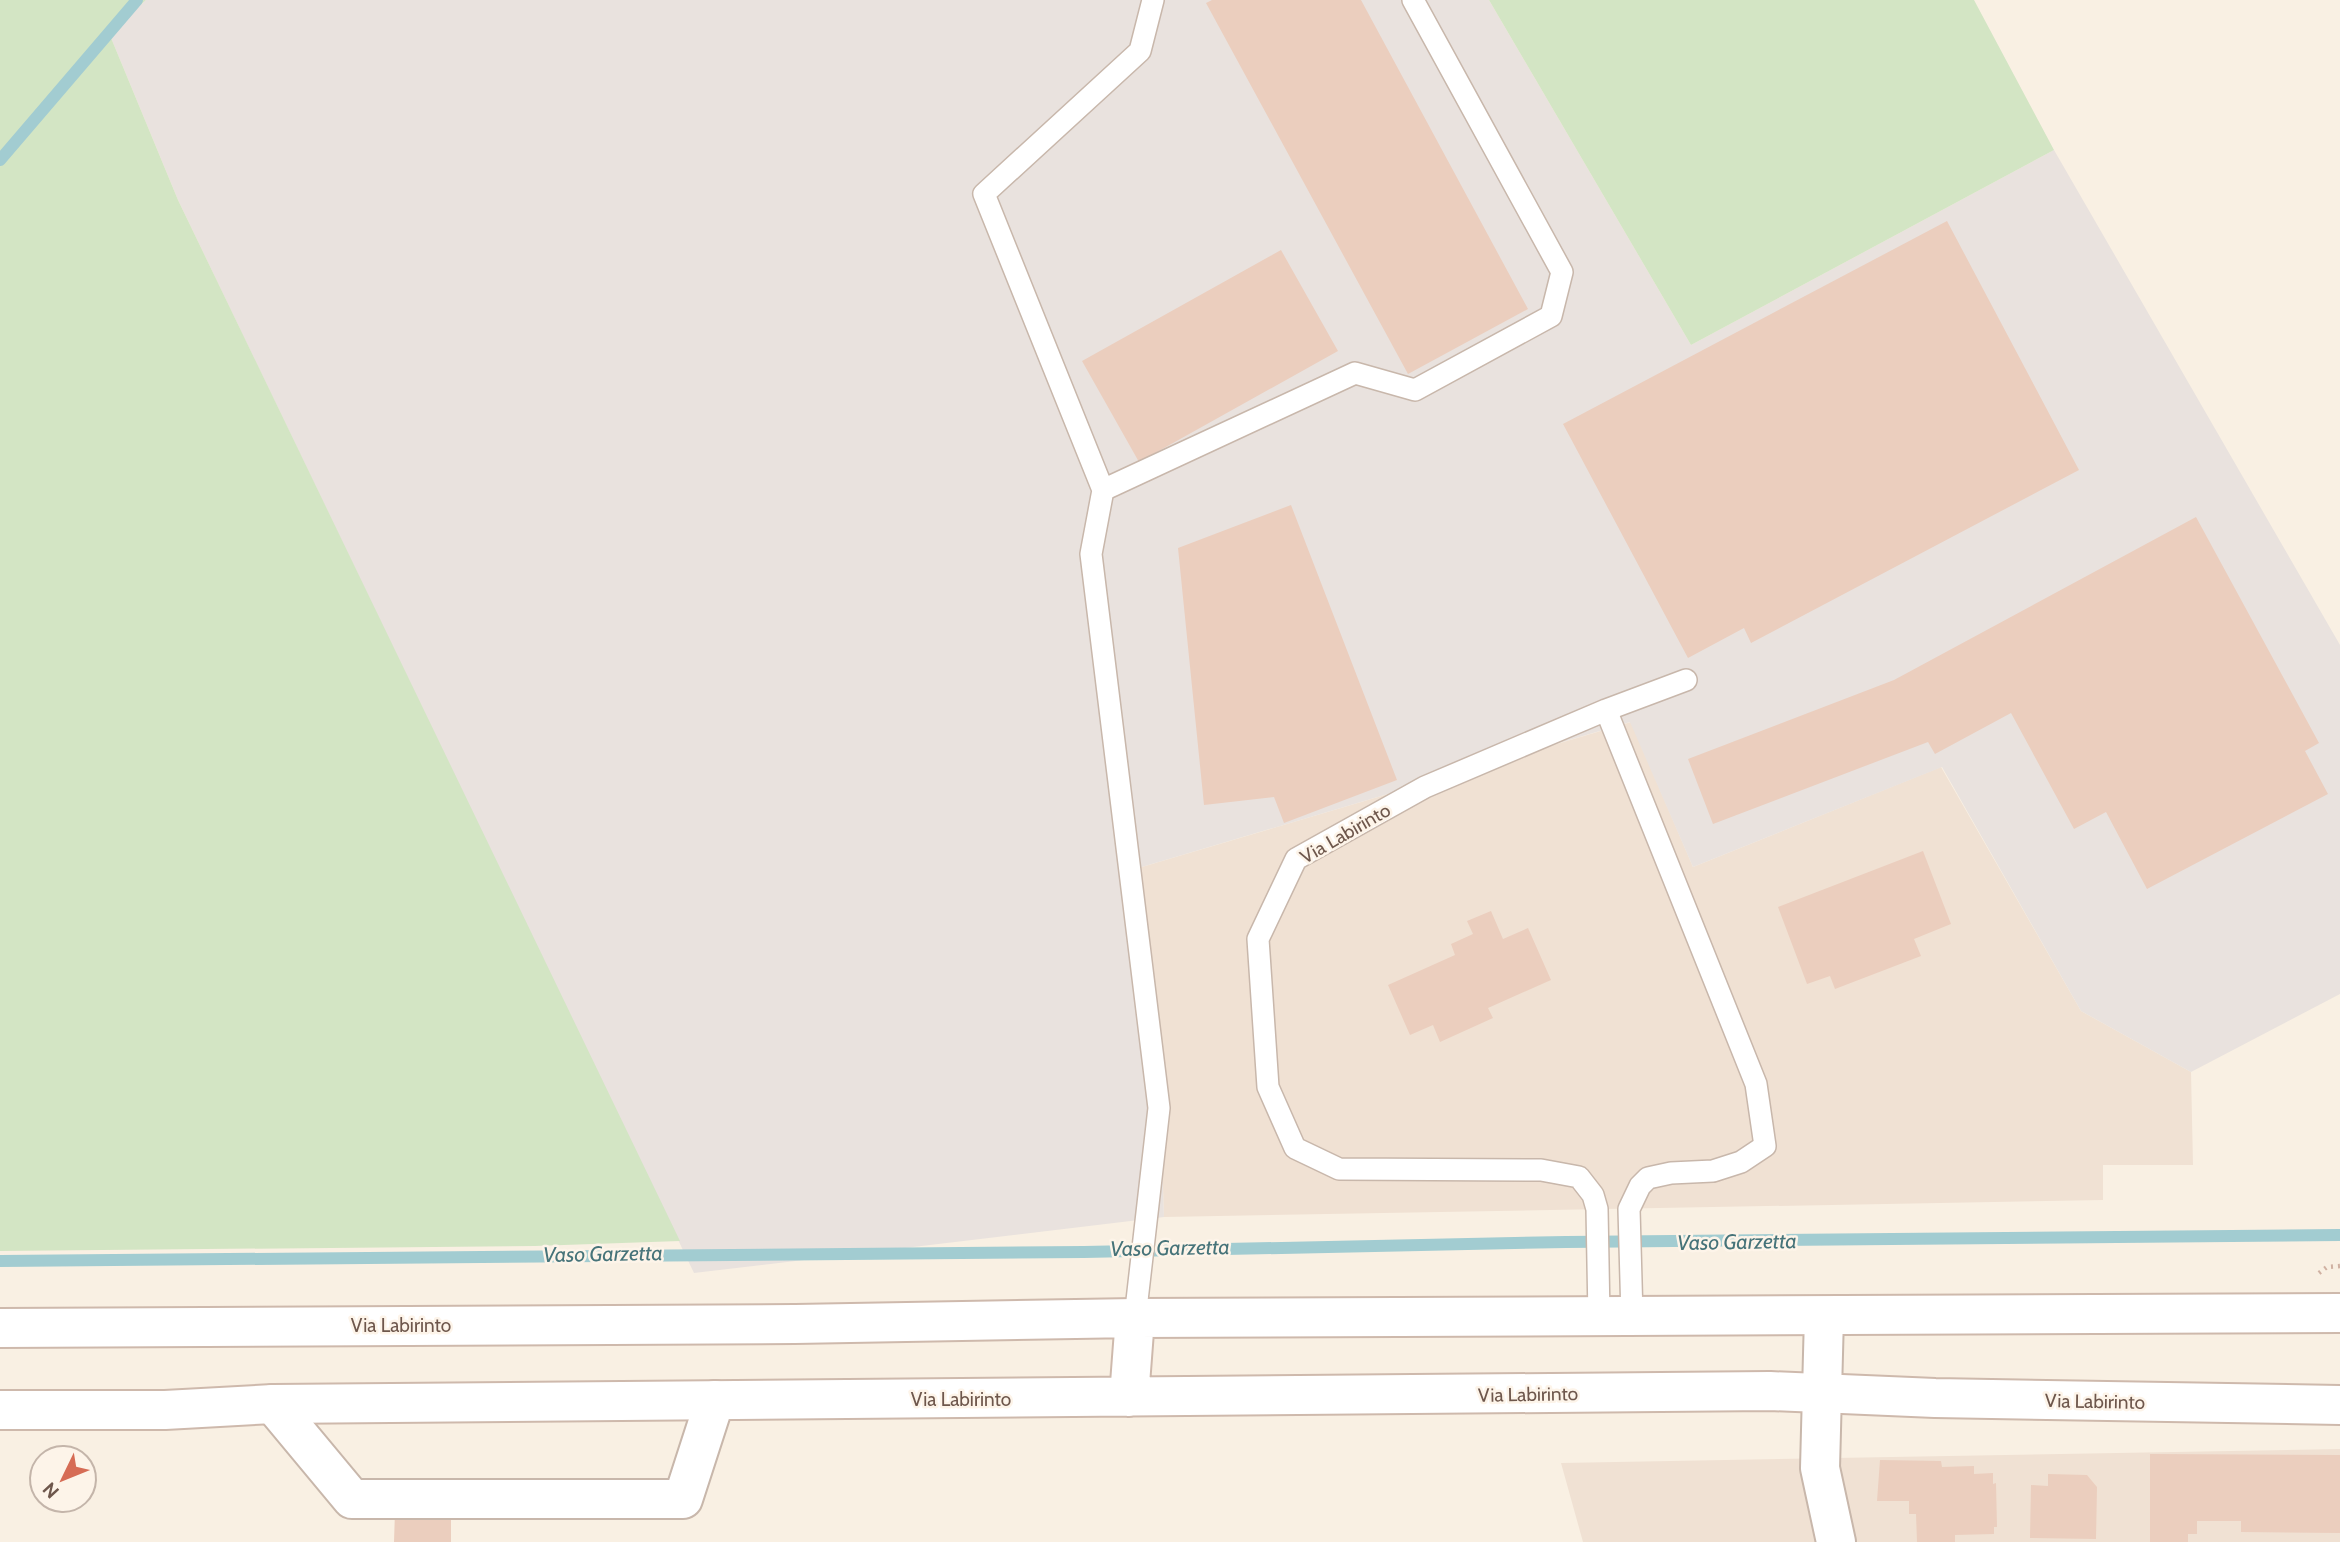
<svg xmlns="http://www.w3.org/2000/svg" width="2340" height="1542" viewBox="0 0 2340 1542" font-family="Cabin,sans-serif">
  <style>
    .residential { fill: #f0e1d3 }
    .industrial { fill: #e9e2de }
    .green { fill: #d3e5c4 }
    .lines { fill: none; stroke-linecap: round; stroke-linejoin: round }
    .stream { stroke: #a2ccd1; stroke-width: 12 }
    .building { fill: #ebcebe }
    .lane-casing { stroke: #c8b7ab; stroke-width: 24 }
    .street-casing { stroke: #c8b7ab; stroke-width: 42 }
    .secondary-casing { stroke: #ceb9ac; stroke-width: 42 }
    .path { stroke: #d0b1a2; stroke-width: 4.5; stroke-dasharray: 2 5; stroke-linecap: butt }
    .lane { stroke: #fff; stroke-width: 21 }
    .street { stroke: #fff; stroke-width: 38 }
    .secondary { stroke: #fff; stroke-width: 38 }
    .labels { text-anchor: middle; stroke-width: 5; stroke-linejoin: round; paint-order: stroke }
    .street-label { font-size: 19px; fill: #6e574c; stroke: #fdf4e9 }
    .water-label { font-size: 21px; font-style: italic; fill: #467379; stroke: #fdf4e9 }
  </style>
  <rect width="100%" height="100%" fill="#f9f0e3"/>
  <path class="residential" d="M1631,722L1693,867L1941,767L2081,1011L2191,1072L2193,1165H2103V1200L1164,1217L1159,1071L1135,869Z
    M2340,1449V1542H1583L1561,1463Z"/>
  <path class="industrial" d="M146,0H1489L1691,345L2054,150L2340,645V994L2191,1072L2081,1011L1942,767L1693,867L1630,722L1135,869L1159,1071L1164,1217L694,1273L178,200L109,33Z"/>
  <path class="green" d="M0,0H146L109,33L178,200L680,1241L535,1246L0,1251Z
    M1489,0H1974L2054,150L1691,345Z"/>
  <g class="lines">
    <path class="stream" d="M0,160L137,0
      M0,1261L1084,1252L1566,1242L2340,1235"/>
  </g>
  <path class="building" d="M1212,0H1361L1528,309L1408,374L1206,3Z
    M1947,221L2079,470L1751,643L1744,628L1688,658L1563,424Z
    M1281,250L1338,351L1139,462L1082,361Z
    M1291,505L1397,780L1284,823L1274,797L1204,805L1178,548Z
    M2196,517L2319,743L2305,751L2328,794L2147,889L2106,812L2074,829L2011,713L1935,754L1928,742L1713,824L1688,759L1894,680Z
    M1923,851L1951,924L1914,939L1921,956L1835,989L1830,976L1807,984L1778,907Z
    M1491,911L1503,939L1528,928L1551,980L1488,1008L1493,1018L1440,1042L1433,1025L1410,1035L1388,985L1455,955L1451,944L1473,934L1467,921Z
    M2150,1454L2340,1455V1533L2241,1532V1521H2197V1534H2188V1542H2150Z
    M1880,1460L1941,1461L1942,1467L1974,1466V1474L1993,1473V1484L1996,1483L1997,1527H1994V1534L1955,1535V1542H1917L1916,1514H1909V1501H1877Z
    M2048,1474L2087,1475L2097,1487L2096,1539L2030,1538L2031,1485L2048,1486Z
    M395,1511L451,1512V1542H394Z"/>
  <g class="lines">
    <g class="lane-casing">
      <path id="lane" d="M1103,490L1355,373L1415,390L1551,316L1562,272L1413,0
        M1606,710L1756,1084L1765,1146L1741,1162L1713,1171L1671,1173L1648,1178L1640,1186L1629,1209L1632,1317
        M1599,1317L1597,1209L1593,1195L1579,1177L1541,1170L1339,1169L1295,1148L1268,1087L1258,939L1296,859L1425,787L1606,710L1686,680
        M1135,1318L1159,1108L1091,554L1103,490L984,194L1140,51L1153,0"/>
    </g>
    <g class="street-casing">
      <path id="street" d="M1824,1316L1820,1468L1836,1542
        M273,1404L352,1499H683L715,1400"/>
    </g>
    <g class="secondary-casing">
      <path id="secondary" d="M0,1328L795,1324L1135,1318L2340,1313
        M1129,1397L1135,1318
        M0,1410H165L273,1404L1770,1391L1935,1398L2340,1405"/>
    </g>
    <path class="path" d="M2319,1273L2327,1267L2340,1266"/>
    <use href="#lane" class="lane"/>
    <use href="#street" class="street"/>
    <use href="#secondary" class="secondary"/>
  </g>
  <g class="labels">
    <g class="street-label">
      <text transform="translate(1345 833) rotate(-30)" y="7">Via Labirinto</text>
      <text x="401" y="1332">Via Labirinto</text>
      <text transform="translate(1528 1394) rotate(-1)" y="7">Via Labirinto</text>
      <text x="961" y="1406">Via Labirinto</text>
      <text transform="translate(2095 1401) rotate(1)" y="7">Via Labirinto</text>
    </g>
    <g class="water-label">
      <text transform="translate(1737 1242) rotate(-1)" y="7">Vaso Garzetta</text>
      <text transform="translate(1170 1248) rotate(-1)" y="7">Vaso Garzetta</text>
      <text transform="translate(603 1254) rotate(-1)" y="7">Vaso Garzetta</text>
    </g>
  </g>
  <g transform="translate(63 1479) rotate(227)"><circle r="33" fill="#fdf4e9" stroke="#c4b5aa" stroke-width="2"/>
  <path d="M0-5L12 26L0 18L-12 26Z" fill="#d66c55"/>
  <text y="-10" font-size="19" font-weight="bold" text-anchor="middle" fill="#6e574c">N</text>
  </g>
</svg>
